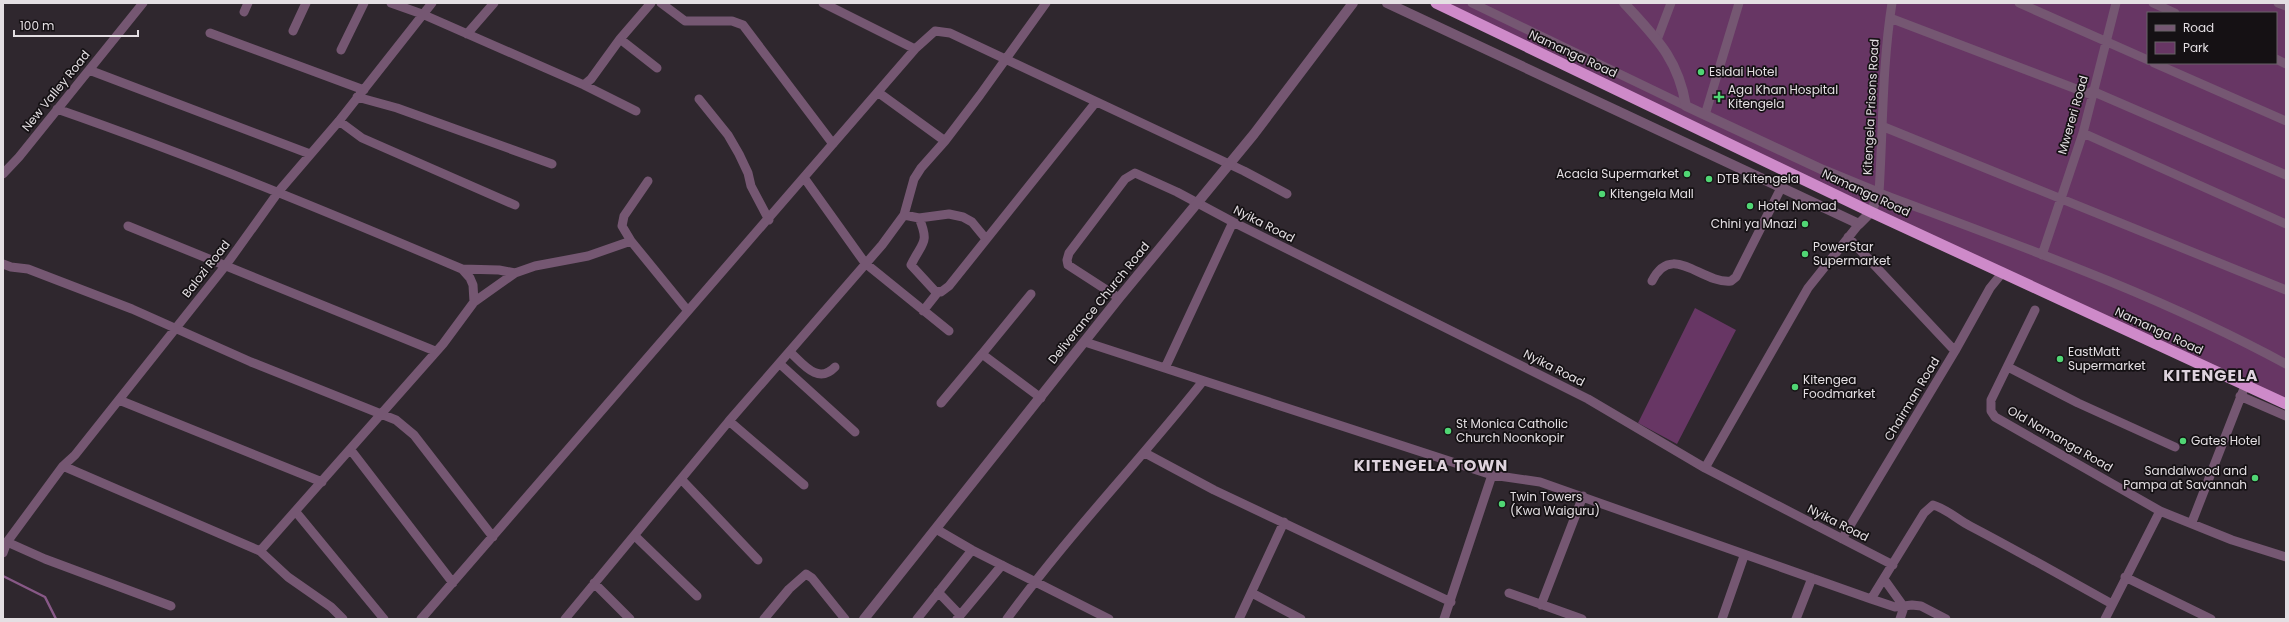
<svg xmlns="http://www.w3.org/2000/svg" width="2289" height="622" viewBox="0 0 2289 622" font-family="Poppins,sans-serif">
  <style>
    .green { fill: #673664; fill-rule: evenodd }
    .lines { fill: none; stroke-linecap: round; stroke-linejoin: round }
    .stream { stroke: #885987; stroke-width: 2.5 }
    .minor { stroke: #755772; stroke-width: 9 }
    .tertiary { stroke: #755772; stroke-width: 10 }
    .trunk { stroke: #ce8ac9; stroke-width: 11 }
    .poi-dot { fill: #50d674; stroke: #151114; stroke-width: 1.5 }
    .labels { text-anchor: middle; stroke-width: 3.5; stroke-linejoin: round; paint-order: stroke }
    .street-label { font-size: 12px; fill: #e4dfe3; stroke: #151114 }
    .poi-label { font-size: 12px; fill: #e4dfe3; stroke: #151114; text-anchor: start }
    .district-label { font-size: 16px; font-weight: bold; letter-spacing: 1px; fill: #dfd4de; stroke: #151114 }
  </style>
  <rect width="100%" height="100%" fill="#2f272e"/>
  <path class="green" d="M1436,3H2286V404ZM2148,13H2276V63H2148Z
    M1695,308L1736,330L1677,444L1638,423Z"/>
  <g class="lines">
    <path class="stream" d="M3,576L45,597L56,619"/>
    <path class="minor" d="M391,3L422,14L584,85L591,79L620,39L651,3
      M661,3L685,21H732L743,25L833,144
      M823,3L915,49
      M1472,3L1686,106
      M1892,3C1882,66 1883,130 1879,193C2015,244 2157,294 2286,364
      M2019,3L2148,60
      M2153,3L2175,13
      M2278,3L2286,6
      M244,12L248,3
      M1890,18L2092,95
      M293,31L306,3
      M210,33L364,90
      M467,34L494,3
      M620,39L657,68
      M1657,40L1671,3
      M341,50L364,3
      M2276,59L2286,64
      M2154,63L2286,121
      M89,70L310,154
      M584,85L636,111
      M2092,91L2286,175
      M879,93L945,141
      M357,97L397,108L552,164
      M699,99L728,135L739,154L748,173L751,186L769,220
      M57,109C195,157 328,212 462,269L470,278L473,285L474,302L443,344L260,551
      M1705,115L1739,3
      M339,121L362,138L515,205
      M1884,127L2286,290
      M2083,133L2286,224
      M3,174L19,157L143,3
      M805,179L865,263L949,331
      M648,181L624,216L622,226L631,241L688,311
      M904,215L914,179L921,168L945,141L980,95L1046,3
      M919,218C930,244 922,242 911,265L934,290L941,292L949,286L1096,102
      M128,226L435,351
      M1848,237L1955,351
      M2042,255L2083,133L2116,3
      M3,264L11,267L28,269L132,309L251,362L396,420L414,435L493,537
      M462,269L499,270L515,273
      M1652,281C1672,241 1701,284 1731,281L1736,277L1781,188
      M1031,294L982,354L1041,398
      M1119,298L1068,265L1067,260L1069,253L1125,179L1135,173L1177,192L1233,222L1588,399L1705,468L1893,565
      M474,302L515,273L535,266L588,256L631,241
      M2035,310L1991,400V411L1995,417L2160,511L2232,540L2286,557
      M923,311L938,292
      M1085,342L1492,475L1540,482L1871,599L1895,607L1912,605L1921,606L1946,619
      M790,352C803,364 818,385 835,367
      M780,364L855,432
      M2008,367L2078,403L2175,447
      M1165,368L1233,222
      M2240,396L2286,416
      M119,400L322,482
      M941,403L982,354
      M729,421L804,485
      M350,449L453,583
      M1145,453L1214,490L1451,602
      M63,466L260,551L288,577L331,607L343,619
      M1705,468L1808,288L1859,224
      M682,480L758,560
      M296,512L384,619
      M2192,522L2245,386
      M936,529L972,550L1109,619
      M635,536L697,596
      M1842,539L1955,351L1990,288L2003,272
      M7,542L45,559L171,606
      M3,553L7,542L63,466L75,455L226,265L279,191L339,121L432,3
      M2125,577L2211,619
      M1884,579L1904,607L1900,619
      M594,583L630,619
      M938,592L960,615
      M1252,593L1301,619
      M1509,593L1582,619
      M1871,599L1924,513L1933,505C1947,509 1958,520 1970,526C2018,551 2065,578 2112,604
      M1541,605L1583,496
      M421,619L915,49L935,31L950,33L1244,171L1287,194
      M565,619L729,421L882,245L904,215L919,218L949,214L963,217L972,222L986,239
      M764,619L789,589L806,574L812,578L845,619
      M917,619L972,550
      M957,619L1002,565
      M1007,619C1067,536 1139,462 1203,381
      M1239,619L1284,522
      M1444,619L1492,475
      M1722,619L1744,556
      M1796,619L1812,578
      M2105,619L2160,511"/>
    <path class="tertiary" d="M1387,3L1859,224L1871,212L1879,193L1823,170L1686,106C1678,58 1656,38 1624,3
      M864,619L1119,298L1254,134L1353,3"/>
    <path class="trunk" d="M1436,3L1871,212L2286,404"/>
  </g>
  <g class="poi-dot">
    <circle cx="1701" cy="72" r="4"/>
    <path d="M1717 91h4v4h4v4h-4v4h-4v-4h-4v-4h4z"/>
    <circle cx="1687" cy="174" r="4"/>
    <circle cx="1709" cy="179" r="4"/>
    <circle cx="1602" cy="194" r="4"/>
    <circle cx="1750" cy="206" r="4"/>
    <circle cx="1805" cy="224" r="4"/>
    <circle cx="1805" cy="254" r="4"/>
    <circle cx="2060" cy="359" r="4"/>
    <circle cx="1795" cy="387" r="4"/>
    <circle cx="1448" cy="431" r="4"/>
    <circle cx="2183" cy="441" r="4"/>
    <circle cx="2255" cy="478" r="4"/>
    <circle cx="1502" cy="504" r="4"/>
  </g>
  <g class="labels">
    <g class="street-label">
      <text transform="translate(1573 54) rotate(25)" y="4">Namanga Road</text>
      <text transform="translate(56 91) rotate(-51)" y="4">New Valley Road</text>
      <text transform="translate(1871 107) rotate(-87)" y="4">Kitengela Prisons Road</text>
      <text transform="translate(2073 115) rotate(-74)" y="4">Mwereri Road</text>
      <text transform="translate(1866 193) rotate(25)" y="4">Namanga Road</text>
      <text transform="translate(1264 224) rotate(27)" y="4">Nyika Road</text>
      <text transform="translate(206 269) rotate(-52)" y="4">Balozi Road</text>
      <text transform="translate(1099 303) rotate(-51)" y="4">Deliverance Church Road</text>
      <text transform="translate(2159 331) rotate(25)" y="4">Namanga Road</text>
      <text transform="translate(1554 368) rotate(27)" y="4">Nyika Road</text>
      <text transform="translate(1912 399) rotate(-59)" y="4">Chairman Road</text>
      <text transform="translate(2060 439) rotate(30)" y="4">Old Namanga Road</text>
      <text transform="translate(1838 523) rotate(27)" y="4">Nyika Road</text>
    </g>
    <g class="poi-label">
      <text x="1709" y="76">Esidai Hotel</text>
      <text x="1728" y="94">Aga Khan Hospital<tspan x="1728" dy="14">Kitengela</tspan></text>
      <text x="1679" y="178" text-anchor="end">Acacia Supermarket</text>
      <text x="1717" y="183">DTB Kitengela</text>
      <text x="1610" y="198">Kitengela Mall</text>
      <text x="1758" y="210">Hotel Nomad</text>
      <text x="1797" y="228" text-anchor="end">Chini ya Mnazi</text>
      <text x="1813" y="251">PowerStar<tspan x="1813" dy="14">Supermarket</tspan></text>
      <text x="2068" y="356">EastMatt<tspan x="2068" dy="14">Supermarket</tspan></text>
      <text x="1803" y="384">Kitengea<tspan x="1803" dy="14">Foodmarket</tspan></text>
      <text x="1456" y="428">St Monica Catholic<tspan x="1456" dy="14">Church Noonkopir</tspan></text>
      <text x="2191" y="445">Gates Hotel</text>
      <text x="2247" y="475" text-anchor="end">Sandalwood and<tspan x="2247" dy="14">Pampa at Savannah</tspan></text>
      <text x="1510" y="501">Twin Towers<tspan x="1510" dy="14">(Kwa Waiguru)</tspan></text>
    </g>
    <g class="district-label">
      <text x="2211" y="381">KITENGELA</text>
      <text x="1431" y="471">KITENGELA TOWN</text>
    </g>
  </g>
  <rect width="2289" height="622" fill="none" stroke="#e4dfe3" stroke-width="8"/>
  <rect x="2147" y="12" width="130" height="52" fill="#151114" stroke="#686367"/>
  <rect x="2155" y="25" width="20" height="6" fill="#755772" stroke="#686367"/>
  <text x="2183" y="32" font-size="12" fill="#e4dfe3">Road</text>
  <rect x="2155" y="42" width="20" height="12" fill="#673664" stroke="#686367"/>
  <text x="2183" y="52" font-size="12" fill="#e4dfe3">Park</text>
  <path d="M14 30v6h124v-6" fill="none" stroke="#e4dfe3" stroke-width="2"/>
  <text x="20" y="30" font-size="12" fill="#e4dfe3" stroke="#151114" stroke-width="3" paint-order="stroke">100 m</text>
</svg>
